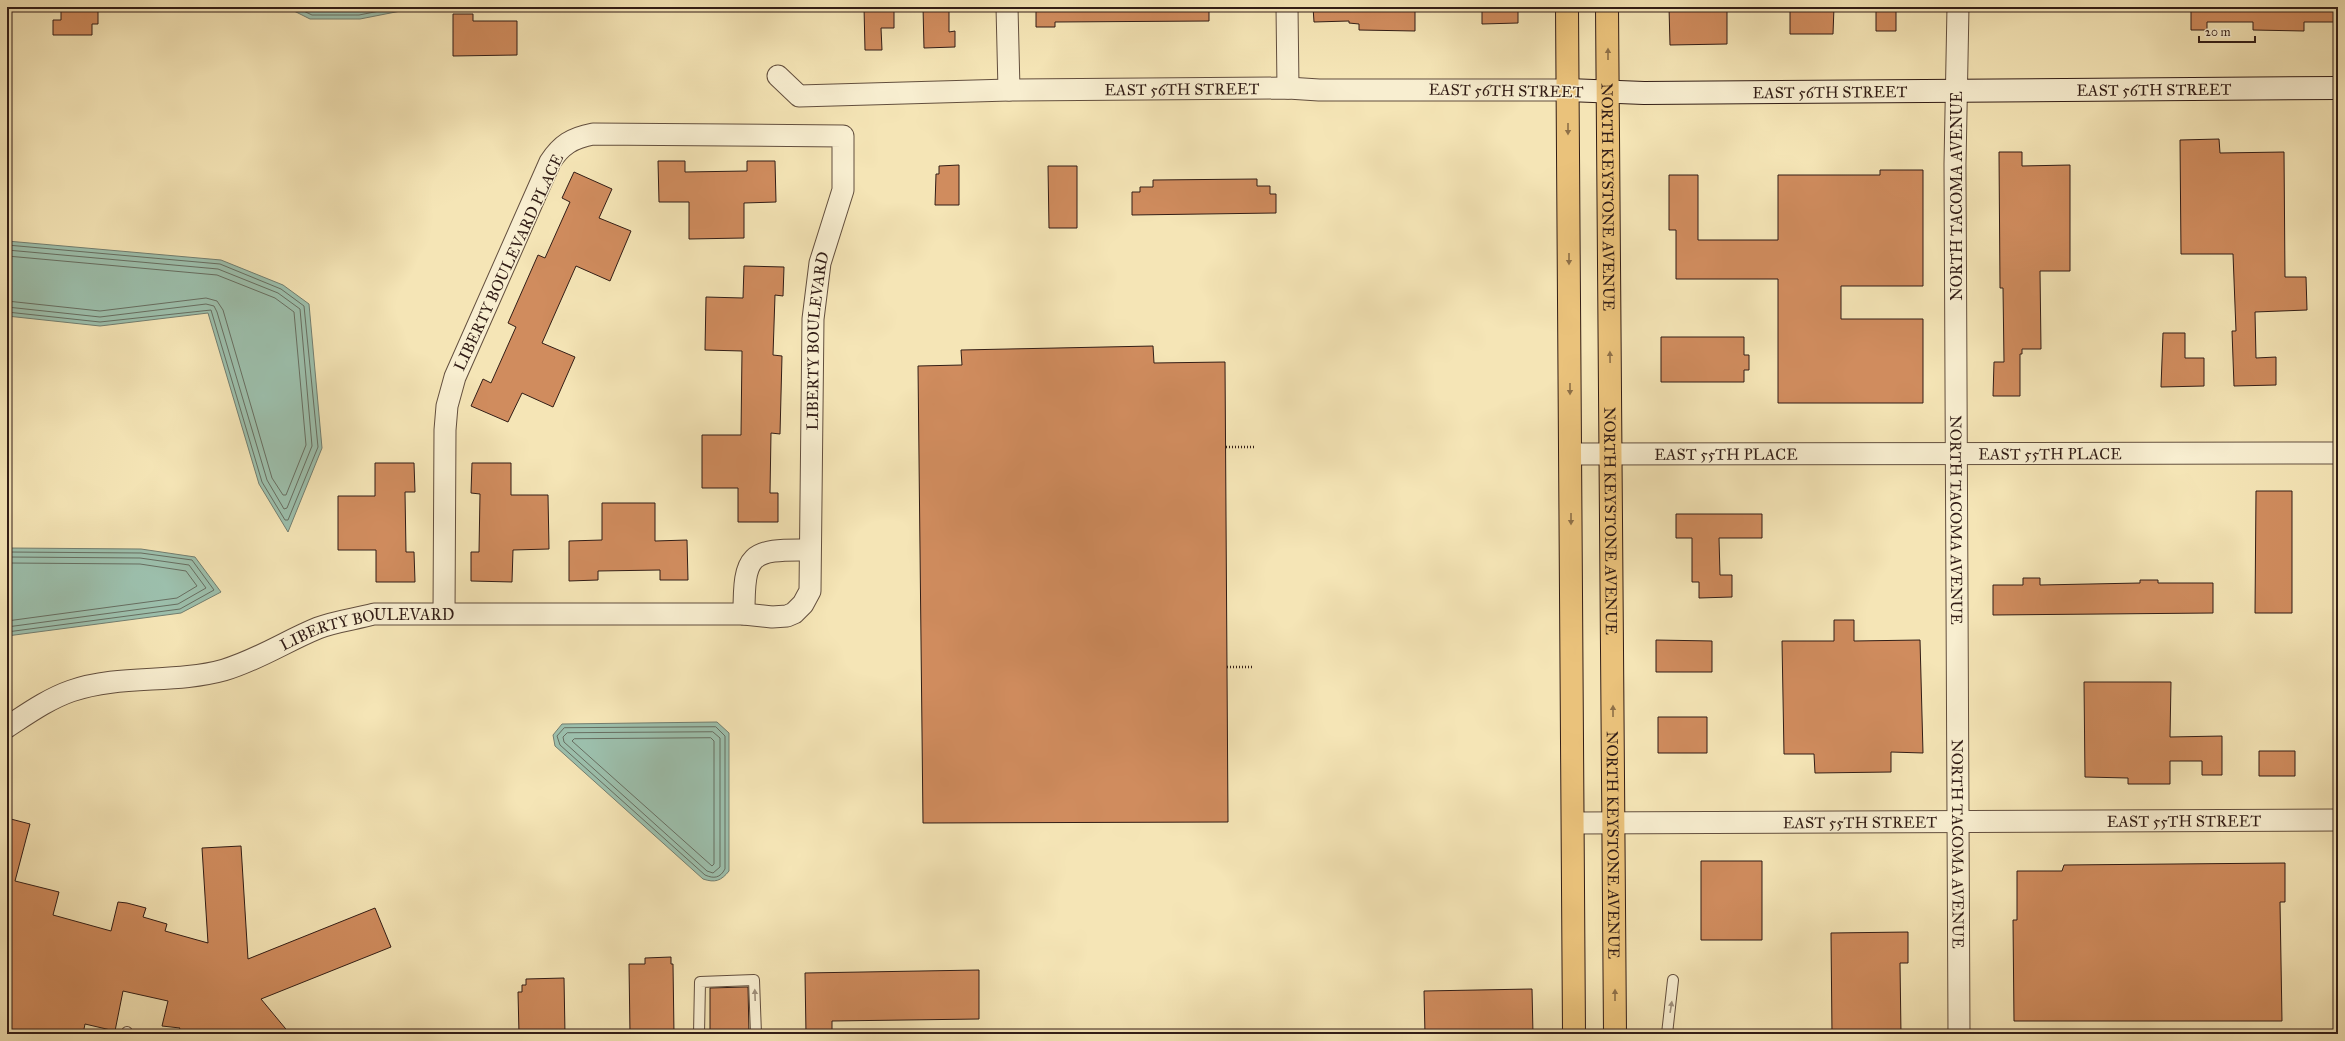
<svg xmlns="http://www.w3.org/2000/svg" width="2345" height="1041" viewBox="0 0 2345 1041" font-family="'IM FELL Great Primer',serif">
  <style>
    .water { fill: #9cbfac; stroke: #727e70 }
    .lines { fill: none; stroke-linecap: round; stroke-linejoin: round }
    .shore { stroke: #676e61; stroke-width: 1 }
    .building { fill: #d08c5e; stroke: #321d16 }
    .lane-casing { stroke: #634f3e; stroke-width: 12 }
    .street-casing { stroke: #634f3e; stroke-width: 23 }
    .secondary-casing { stroke: #321d16; stroke-width: 24 }
    .primary-casing { stroke: #321d16; stroke-width: 24 }
    .path { stroke: #321d16; stroke-width: 2.5; stroke-dasharray: 1 2; stroke-linecap: butt }
    .lane { stroke: #f8eed0; stroke-width: 10 }
    .street { stroke: #f8eed0; stroke-width: 21 }
    .secondary { stroke: #f8eed0; stroke-width: 22 }
    .primary { stroke: #eac27b; stroke-width: 22 }
    .oneway { fill: #8e7048 }
    .oneway2 { fill: #9f907c }
    .labels { text-anchor: middle; stroke-width: 3; stroke-linejoin: round; paint-order: stroke }
    .street-label { font-size: 16px; fill: #321d16; stroke: #f8eed0 }
  </style>
  <rect width="100%" height="100%" fill="#f5e5b6"/>
  <filter id="stains"><feTurbulence type="fractalNoise" baseFrequency=".005" numOctaves="4"/><feColorMatrix values="0 0 0 0 .2 0 0 0 0 .09 0 0 0 0 .02 0 0 0 .5 -.17"/></filter>
  <radialGradient id="worn" r=".72"><stop offset=".6" stop-color="#630" stop-opacity="0"/><stop offset="1" stop-color="#630" stop-opacity=".3"/></radialGradient>
  <path class="water" d="M286,7H421L360,19H310Z
    M7,241L221,260L283,285L309,304L322,448L288,532L259,484L208,313L100,326L7,316Z
    M7,548L141,549L195,557L221,592L181,613L7,636Z
    M717,722L729,733V871C721,881 715,883 703,879L555,746L553,735L562,724Z"/>
  <g class="lines">
    <path class="shore" d="M295,7L312,15H359L400,7
      M306,7L313,10H359L375,7
      M7,245L220,264L281,289L304,306L318,447L288,520H285L262,482L211,310L100,322L7,312
      M7,250L218,269L278,293L300,309L312,446L287,508L284,509L267,480L217,312L214,306L206,304L100,317L7,307
      M7,256L217,275L275,298L294,312L306,445L286,495H283L272,478L223,310L217,301L206,298L100,311L7,301
      M7,552L141,553L192,560L214,590L180,609L7,632
      M7,557L140,558L189,565L206,588L178,604L7,627
      M7,563L140,564L186,571L197,586L177,598L7,621
      M716,727L725,736V869C720,878 714,879 705,875L560,745L557,736L564,728Z
      M713,732L720,738V867L713,873L707,871L564,742L563,737L567,733Z
      M711,738L714,741V864L712,866L572,741L574,739Z"/>
  </g>
  <path class="building" d="M61,7H98V24H92V35H53V20H61Z
    M864,7H894V28H881L882,50H865Z
    M923,7H949V32L955,31V47L924,48Z
    M1036,7H1209V21L1055,22V27H1036Z
    M1313,7H1415V31L1359,30V24L1349,23V21L1314,22Z
    M1482,7H1518V23L1482,24Z
    M1669,7H1727V44L1670,45Z
    M1790,7H1834L1833,34H1790Z
    M1876,7H1896V31H1876Z
    M2191,7H2338V22H2304V31L2253,30V22H2207V30H2191Z
    M453,14H473V21H517V55L453,56Z
    M2219,139L2220,153L2284,152L2285,277H2306L2307,310L2255,312L2256,358L2276,357V385L2234,386L2232,331H2236L2233,254H2181L2180,140Z
    M1999,152H2022V166L2070,165V271H2040L2041,349H2022V354H2020V396H1993L1994,362H2004L2003,288H2000Z
    M658,161H685V172L747,171V161H775L776,202L744,203V238L689,239V202H659Z
    M959,165V205H935L936,174H939V166Z
    M1048,166H1077V228H1049Z
    M1880,170H1923V286H1841V319H1923V403H1778V279H1676V230H1669V175H1698V240H1778V175H1880Z
    M574,172L612,189L599,218L631,231L610,281L576,266L542,343L575,357L553,407L522,393L508,422L471,406L483,379L491,383L516,327L508,323L538,255L545,258L570,202L562,198Z
    M1257,179V186H1270V194H1276V213L1132,215V192H1140V187H1153V180Z
    M744,266L784,267L783,296L775,295L773,355L782,356L780,434L771,433L770,493H778V522H738V488H702V435H741L742,351L705,350L706,297L743,298Z
    M2163,333H2185V358H2204V386L2161,387Z
    M1661,337H1744V355H1749V370H1744V382H1661Z
    M1153,346L1154,363L1225,362L1228,822L923,823L918,366L962,365L961,350Z
    M375,463H414L415,492H405L406,552H414L415,582H376V550H338V496H375Z
    M472,463H511V495H548L549,549L513,550L512,582L471,581V552H479L480,494L471,493Z
    M2256,491H2292V613H2255Z
    M602,503H655V541L687,540L688,580H660V570L598,571V580L569,581V541L602,540Z
    M1676,514H1762V538H1719L1720,575H1732V597L1699,598V582H1692V538H1676Z
    M2023,578H2040V585L2140,583V580H2158V583H2213V613L1993,615V585H2023Z
    M1834,620H1854V641L1920,640L1923,753L1891,752V772L1815,773L1814,754H1784L1782,641H1834Z
    M1656,640L1712,641V672H1656Z
    M2084,682H2171L2170,737L2222,736V775H2202V761H2170V784H2128V778L2085,777Z
    M1658,717H1707V753H1658Z
    M2259,751H2295V776H2259Z
    M7,818L30,824L15,881L59,892L53,915L111,931L118,902L127,903L146,908L143,917L167,924L165,931L208,943L202,848L241,846L248,959L375,908L391,947L261,999L290,1034H177L180,1028L162,1026L168,1001L123,991L115,1031L85,1024L83,1034H7Z
    M1701,861H1762V940H1701Z
    M2285,863V902H2280L2282,1021H2014L2013,920H2017V871H2062L2064,865Z
    M1908,932V963H1900L1901,1034H1832L1831,933Z
    M671,957V964H673L674,1034H630L629,964H645V958Z
    M979,970V1019L832,1021V1034H806L805,973Z
    M564,978L565,1034H519L518,992H522V985H526V979Z
    M745,987H748L749,1034H710V988Z
    M1532,989L1533,1034H1425L1424,991Z"/>
  <g class="lines">
    <g class="lane-casing">
      <path id="lane" d="M127,1034V1032
        M699,1034L700,982L754,980L756,1034
        M1667,1034L1673,980"/>
    </g>
    <g class="street-casing">
      <g id="street">
        <path d="M1007,7L1009,90"/>
        <path d="M1287,7L1288,88"/>
        <path id="s1" d="M1958,7L1955,164L1959,1034"/>
        <path id="s2" d="M778,76L799,96L1009,90L1288,88L1319,90H1568"/>
        <path id="s3" d="M1571,454L2338,453"/>
        <path d="M744,614C744,554 749,549 809,550"/>
        <path id="s4" d="M7,727C27,714 48,699 71,691C120,674 174,684 224,670C258,660 286,641 318,628C336,621 356,619 374,614H744L772,617L787,616L794,613L803,604L810,591L813,319L820,263L843,190V136L593,134C572,138 561,145 550,162L455,377L447,406L445,430L444,614"/>
        <path id="s5" d="M1574,823L2338,820"/>
      </g>
    </g>
    <g class="secondary-casing">
      <g id="secondary">
        <path id="s6" d="M1568,90L1644,93L2338,88"/>
      </g>
    </g>
    <g class="primary-casing">
      <g id="primary">
        <path d="M1567,7L1574,1034"/>
        <path id="s7" d="M1607,7L1615,1034"/>
      </g>
    </g>
    <path class="path" d="M1226,447H1255
      M1227,667H1254"/>
    <use href="#lane" class="lane"/>
    <use href="#street" class="street"/>
    <use href="#secondary" class="secondary"/>
    <use href="#primary" class="primary"/>
  </g>
  <defs><path id="oneway-solid" d="M-6-.8H1V-3.2L6.5 0L1 3.2V.8H-6Z"/></defs>
  <g class="oneway">
    <use href="#oneway-solid" transform="translate(1608 54) rotate(-90)"/>
    <use href="#oneway-solid" transform="translate(1568 129) rotate(90)"/>
    <use href="#oneway-solid" transform="translate(1569 259) rotate(90)"/>
    <use href="#oneway-solid" transform="translate(1610 357) rotate(-91)"/>
    <use href="#oneway-solid" transform="translate(1570 389) rotate(90)"/>
    <use href="#oneway-solid" transform="translate(1571 519) rotate(90)"/>
    <use href="#oneway-solid" transform="translate(1613 711) rotate(-90)"/>
    <use href="#oneway-solid" transform="translate(1615 995) rotate(-90)"/>
  </g>
  <g class="oneway2">
    <use href="#oneway-solid" transform="translate(755 995) rotate(-92)"/>
    <use href="#oneway-solid" transform="translate(1671 1007) rotate(-81)"/>
  </g>
  <g class="labels">
    <g class="street-label">
      <text dy="6" stroke="none"><textPath href="#s2" startOffset="412">EAST 56TH STREET</textPath></text>
      <text dy="6" stroke="none"><textPath href="#s6" startOffset="586">EAST 56TH STREET</textPath></text>
      <text transform="translate(1506 90) rotate(1)" y="6">EAST 56TH STREET</text>
      <text dy="6" stroke="none"><textPath href="#s6" startOffset="262">EAST 56TH STREET</textPath></text>
      <text transform="translate(1956 196) rotate(-90)" y="6">NORTH TACOMA AVENUE</text>
      <text dy="6" stroke="none"><textPath href="#s7" startOffset="190">NORTH KEYSTONE AVENUE</textPath></text>
      <text transform="translate(508 262) rotate(-65)" y="6">LIBERTY BOULEVARD PLACE</text>
      <text dy="6" stroke="none"><textPath href="#s4" startOffset="1088">LIBERTY BOULEVARD</textPath></text>
      <text dy="6" stroke="none"><textPath href="#s3" startOffset="155">EAST 55TH PLACE</textPath></text>
      <text dy="6" stroke="none"><textPath href="#s3" startOffset="479">EAST 55TH PLACE</textPath></text>
      <text dy="6" stroke="none"><textPath href="#s7" startOffset="514">NORTH KEYSTONE AVENUE</textPath></text>
      <text dy="6" stroke="none"><textPath href="#s1" startOffset="513">NORTH TACOMA AVENUE</textPath></text>
      <text dy="6" stroke="none"><textPath href="#s4" startOffset="380">LIBERTY BOULEVARD</textPath></text>
      <text dy="6" stroke="none"><textPath href="#s5" startOffset="610">EAST 55TH STREET</textPath></text>
      <text dy="6" stroke="none"><textPath href="#s5" startOffset="286">EAST 55TH STREET</textPath></text>
      <text dy="6" stroke="none"><textPath href="#s7" startOffset="838">NORTH KEYSTONE AVENUE</textPath></text>
      <text dy="6" stroke="none"><textPath href="#s1" startOffset="837">NORTH TACOMA AVENUE</textPath></text>
    </g>
  </g>
  <rect width="2345" height="1041" fill="none" stroke="#f5e5b6" stroke-width="24"/>
  <rect x="8" y="8" width="2329" height="1025" fill="none" stroke="#321d16" stroke-width="2"/>
  <rect x="12" y="12" width="2321" height="1017" fill="none" stroke="#321d16"/>
  <path d="M2199 36v6h56v-6" fill="none" stroke="#321d16" stroke-width="2"/>
  <text x="2205" y="36" font-size="12" fill="#321d16" stroke="#f8eed0" stroke-width="3" paint-order="stroke">20 m</text>
  <rect width="100%" height="100%" filter="url(#stains)"/>
  <rect width="100%" height="100%" fill="url(#worn)"/>
</svg>
